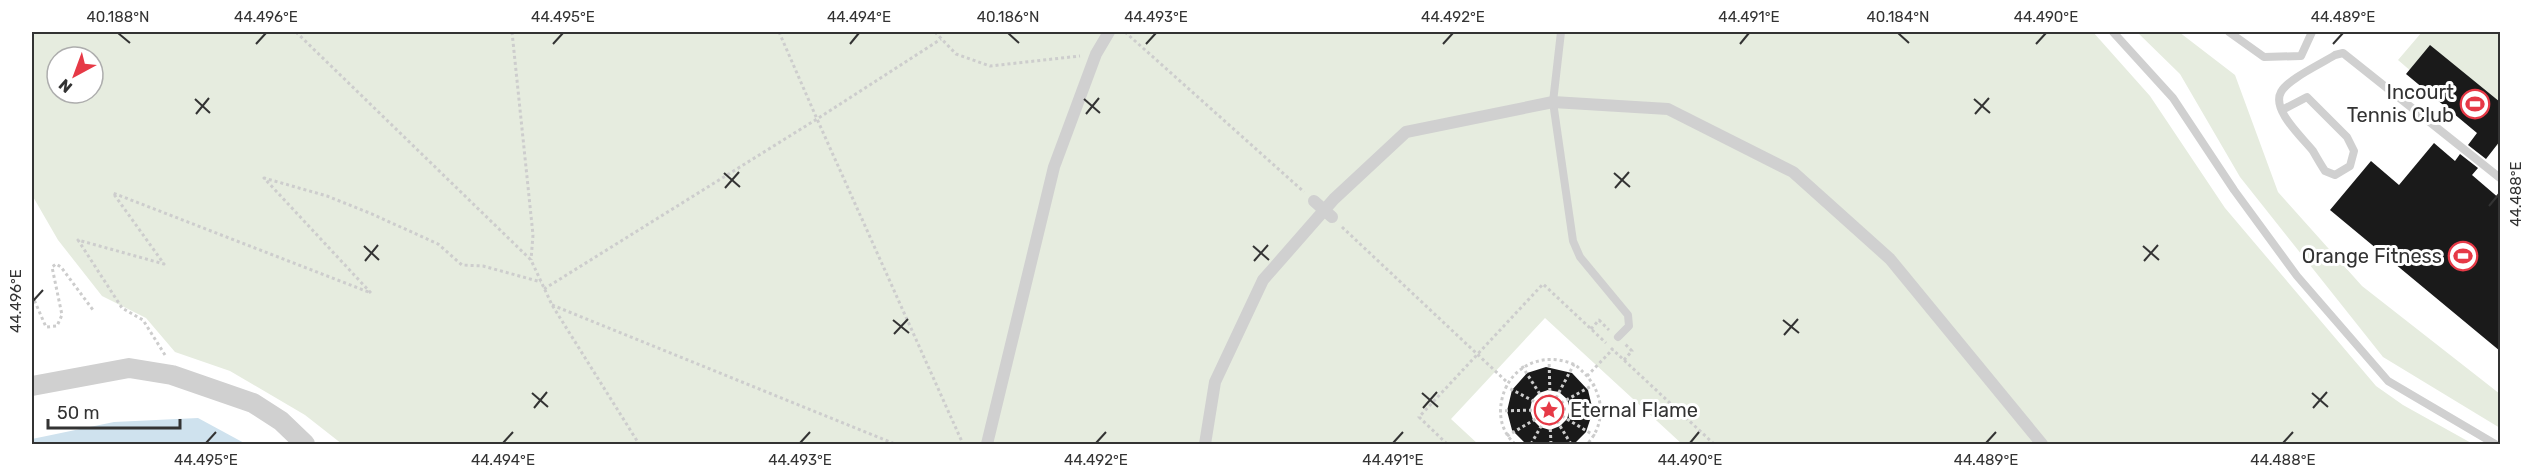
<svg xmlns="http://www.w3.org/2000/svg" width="2532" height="476" viewBox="0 0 2532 476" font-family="Rubik,sans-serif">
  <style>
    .green { fill: #e6ecdf; fill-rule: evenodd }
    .water { fill: #cfe2ee }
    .building { fill: #1a1a1a; fill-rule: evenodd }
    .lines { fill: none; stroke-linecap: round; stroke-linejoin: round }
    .path { stroke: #cdcdcd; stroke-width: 3; stroke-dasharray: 3 3; stroke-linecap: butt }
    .service { stroke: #d0d0d0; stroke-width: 8 }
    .pedestrian { stroke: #d0d0d0; stroke-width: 12 }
    .tertiary { stroke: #d0d0d0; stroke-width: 20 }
    .ticks { fill: none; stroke: #333; stroke-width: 2 }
    .labels { text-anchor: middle; stroke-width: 6; stroke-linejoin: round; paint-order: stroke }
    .poi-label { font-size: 20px; fill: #333; stroke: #fff; text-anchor: end }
    .neatline { fill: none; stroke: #333; stroke-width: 2 }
    .ticks-label { font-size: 15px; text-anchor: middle; fill: #333 }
  </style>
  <rect width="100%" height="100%" fill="#fff"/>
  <path class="green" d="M32,32H2093L2150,96L2225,208L2376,386L2403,405L2473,444H1682L1545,318L1451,419L1478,444H342L305,415L230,371L175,352L146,318L102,296L58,240L32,195ZM57,57H93V93H57Z
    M2137,32H2179L2235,75L2278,192L2362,286L2500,394V428L2383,357L2240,177L2180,74Z
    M2422,32H2500V148L2398,60Z"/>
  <path class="water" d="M198,418L246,444H32V439L114,422Z"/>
  <path class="building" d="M2430,45L2500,102V141L2486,159L2468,145L2477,133L2406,74Z
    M2434,143L2455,161L2460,154L2478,168L2472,175L2500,199V351L2330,210L2371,161L2399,185Z
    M1546,367L1572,373L1588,390L1593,411L1586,432L1574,444H1526L1512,430L1507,411L1512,390L1527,373ZM1548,390L1559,392L1567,399L1570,409L1567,419L1560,426L1550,430L1540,427L1533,420L1530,410L1532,400L1539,393Z"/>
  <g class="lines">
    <path class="path" d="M296,32L531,260L552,305L639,444
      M512,32L533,235L531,260
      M779,32L817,119L963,444
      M935,32L956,54L990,66L1080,56
      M1125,32L1304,192
      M1342,227L1508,383
      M544,289L817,119L941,39
      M32,295L46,327L57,326L62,315L52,267L56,264L61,267L93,310
      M552,305L895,444
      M1591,329L1599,320L1609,330
      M1611,348L1714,444
      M165,355L143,320L122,308L78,240L164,264L113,193L371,293L264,178L327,196L372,214L438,244L462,265L483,266L541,282
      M1549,358L1550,397
      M1624,360L1632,351L1625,344
      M1522,366L1543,399
      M1587,376L1613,349
      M1505,386L1539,404
      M1537 410a13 13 0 1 1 26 0a13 13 0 1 1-26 0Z
      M1556,398L1574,364
      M1561,403L1595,384
      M1563,409H1602
      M1499,411L1537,410
      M1562,416L1595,436
      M1557,421L1571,444
      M1550,423L1551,444
      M1507,436L1539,417
      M1447,444L1419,417L1543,284L1606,343
      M1515,444C1502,432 1498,416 1502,399C1509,367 1542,351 1573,364C1576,365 1580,369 1583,372C1604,392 1607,423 1587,444
      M1531,444L1544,421"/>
    <path class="service" d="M1561,32L1553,102L1573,241L1580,257L1628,315L1629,326L1618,337
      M2113,32L2173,98L2234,190L2297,276L2388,381L2495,444
      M2229,32L2264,57L2301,56L2312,32
      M2282,110L2307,97L2347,137L2354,151L2350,166L2335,175L2325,171C2321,165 2317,158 2313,151C2303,138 2271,110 2281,92C2288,79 2321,64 2335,55L2343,53L2500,178"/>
    <path class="pedestrian" d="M1314,201L1332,217
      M987,444L1054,167L1096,54L1109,32
      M1205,444L1215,382L1263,280L1334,199L1406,132L1553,102L1668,109L1793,172L1890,259L2042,444"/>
    <path class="tertiary" d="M32,386L129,368L172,375L253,403L281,421L305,444"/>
  </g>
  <path class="ticks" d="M118,33L130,43M1008,33L1019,43M1898,33L1909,43M256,44L266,33M553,44L563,33M850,44L859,33M1146,44L1156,33M1443,44L1453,33M1740,44L1749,33M2036,44L2046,33M2333,44L2343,33M195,99L210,113M1084,99L1100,113M1974,99L1990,113M196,114L209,98M1086,114L1099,98M1975,114L1989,98M724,173L740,187M1614,173L1630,187M725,188L739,172M1615,188L1629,172M2489,206L2499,194M364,246L379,260M1253,246L1269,260M2143,246L2159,260M365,261L378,245M1254,261L1268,245M2144,261L2158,245M33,301L43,290M893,320L909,333M1783,320L1799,333M894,334L908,319M1784,335L1798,319M532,393L548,407M1422,393L1438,407M2312,393L2328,407M534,408L547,392M1423,408L1437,392M2313,408L2327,392M206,443L216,432M503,443L513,432M800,443L810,432M1096,443L1106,432M1393,443L1403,432M1690,443L1699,432M1986,443L1996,432M2283,443L2293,432"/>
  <defs>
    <g id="stadium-ring" transform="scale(1.5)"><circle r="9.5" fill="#fff" stroke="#e63946" stroke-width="1.5"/><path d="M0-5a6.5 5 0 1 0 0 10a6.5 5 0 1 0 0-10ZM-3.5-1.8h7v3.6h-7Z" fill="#e63946"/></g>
    <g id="sight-ring" transform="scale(1.5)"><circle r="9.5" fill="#fff" stroke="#e63946" stroke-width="1.5"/><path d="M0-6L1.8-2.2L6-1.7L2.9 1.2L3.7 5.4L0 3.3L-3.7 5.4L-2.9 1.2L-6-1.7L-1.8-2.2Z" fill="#e63946"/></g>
  </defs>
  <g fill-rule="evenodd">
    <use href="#stadium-ring" x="2475" y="104"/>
    <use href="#stadium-ring" x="2463" y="256"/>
    <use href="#sight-ring" x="1549" y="410"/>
  </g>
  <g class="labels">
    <g class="poi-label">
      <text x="2454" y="99">Incourt<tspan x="2454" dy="23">Tennis Club</tspan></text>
      <text x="2442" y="263">Orange Fitness</text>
      <text x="1570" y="417" text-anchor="start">Eternal Flame</text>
    </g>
  </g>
  <rect width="2532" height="476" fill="none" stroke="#ffffff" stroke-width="66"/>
  <g transform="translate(75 75) rotate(221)"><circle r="28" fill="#ffffff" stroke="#adadad" stroke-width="1.5"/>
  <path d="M0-4.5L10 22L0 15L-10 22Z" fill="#e63946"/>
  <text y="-9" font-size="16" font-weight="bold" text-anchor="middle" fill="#333333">N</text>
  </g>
  <path d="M48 419v9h132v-9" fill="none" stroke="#333333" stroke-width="3"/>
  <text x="57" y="419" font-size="18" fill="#333333" stroke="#ffffff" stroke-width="4.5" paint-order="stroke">50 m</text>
  <rect x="33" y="33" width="2466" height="410" class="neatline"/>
  <g class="ticks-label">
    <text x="118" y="22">40.188°N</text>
    <text x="266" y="22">44.496°E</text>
    <text x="563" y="22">44.495°E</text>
    <text x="859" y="22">44.494°E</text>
    <text x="1008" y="22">40.186°N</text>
    <text x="1156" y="22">44.493°E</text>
    <text x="1453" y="22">44.492°E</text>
    <text x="1749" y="22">44.491°E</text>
    <text x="1898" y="22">40.184°N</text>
    <text x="2046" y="22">44.490°E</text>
    <text x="2343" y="22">44.489°E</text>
    <text transform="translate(2516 194) rotate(-90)" y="5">44.488°E</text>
    <text transform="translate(16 301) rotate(-90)" y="5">44.496°E</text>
    <text x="206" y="465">44.495°E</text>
    <text x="503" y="465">44.494°E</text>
    <text x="800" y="465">44.493°E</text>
    <text x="1096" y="465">44.492°E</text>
    <text x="1393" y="465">44.491°E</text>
    <text x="1690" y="465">44.490°E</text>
    <text x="1986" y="465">44.489°E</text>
    <text x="2283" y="465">44.488°E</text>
  </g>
</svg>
